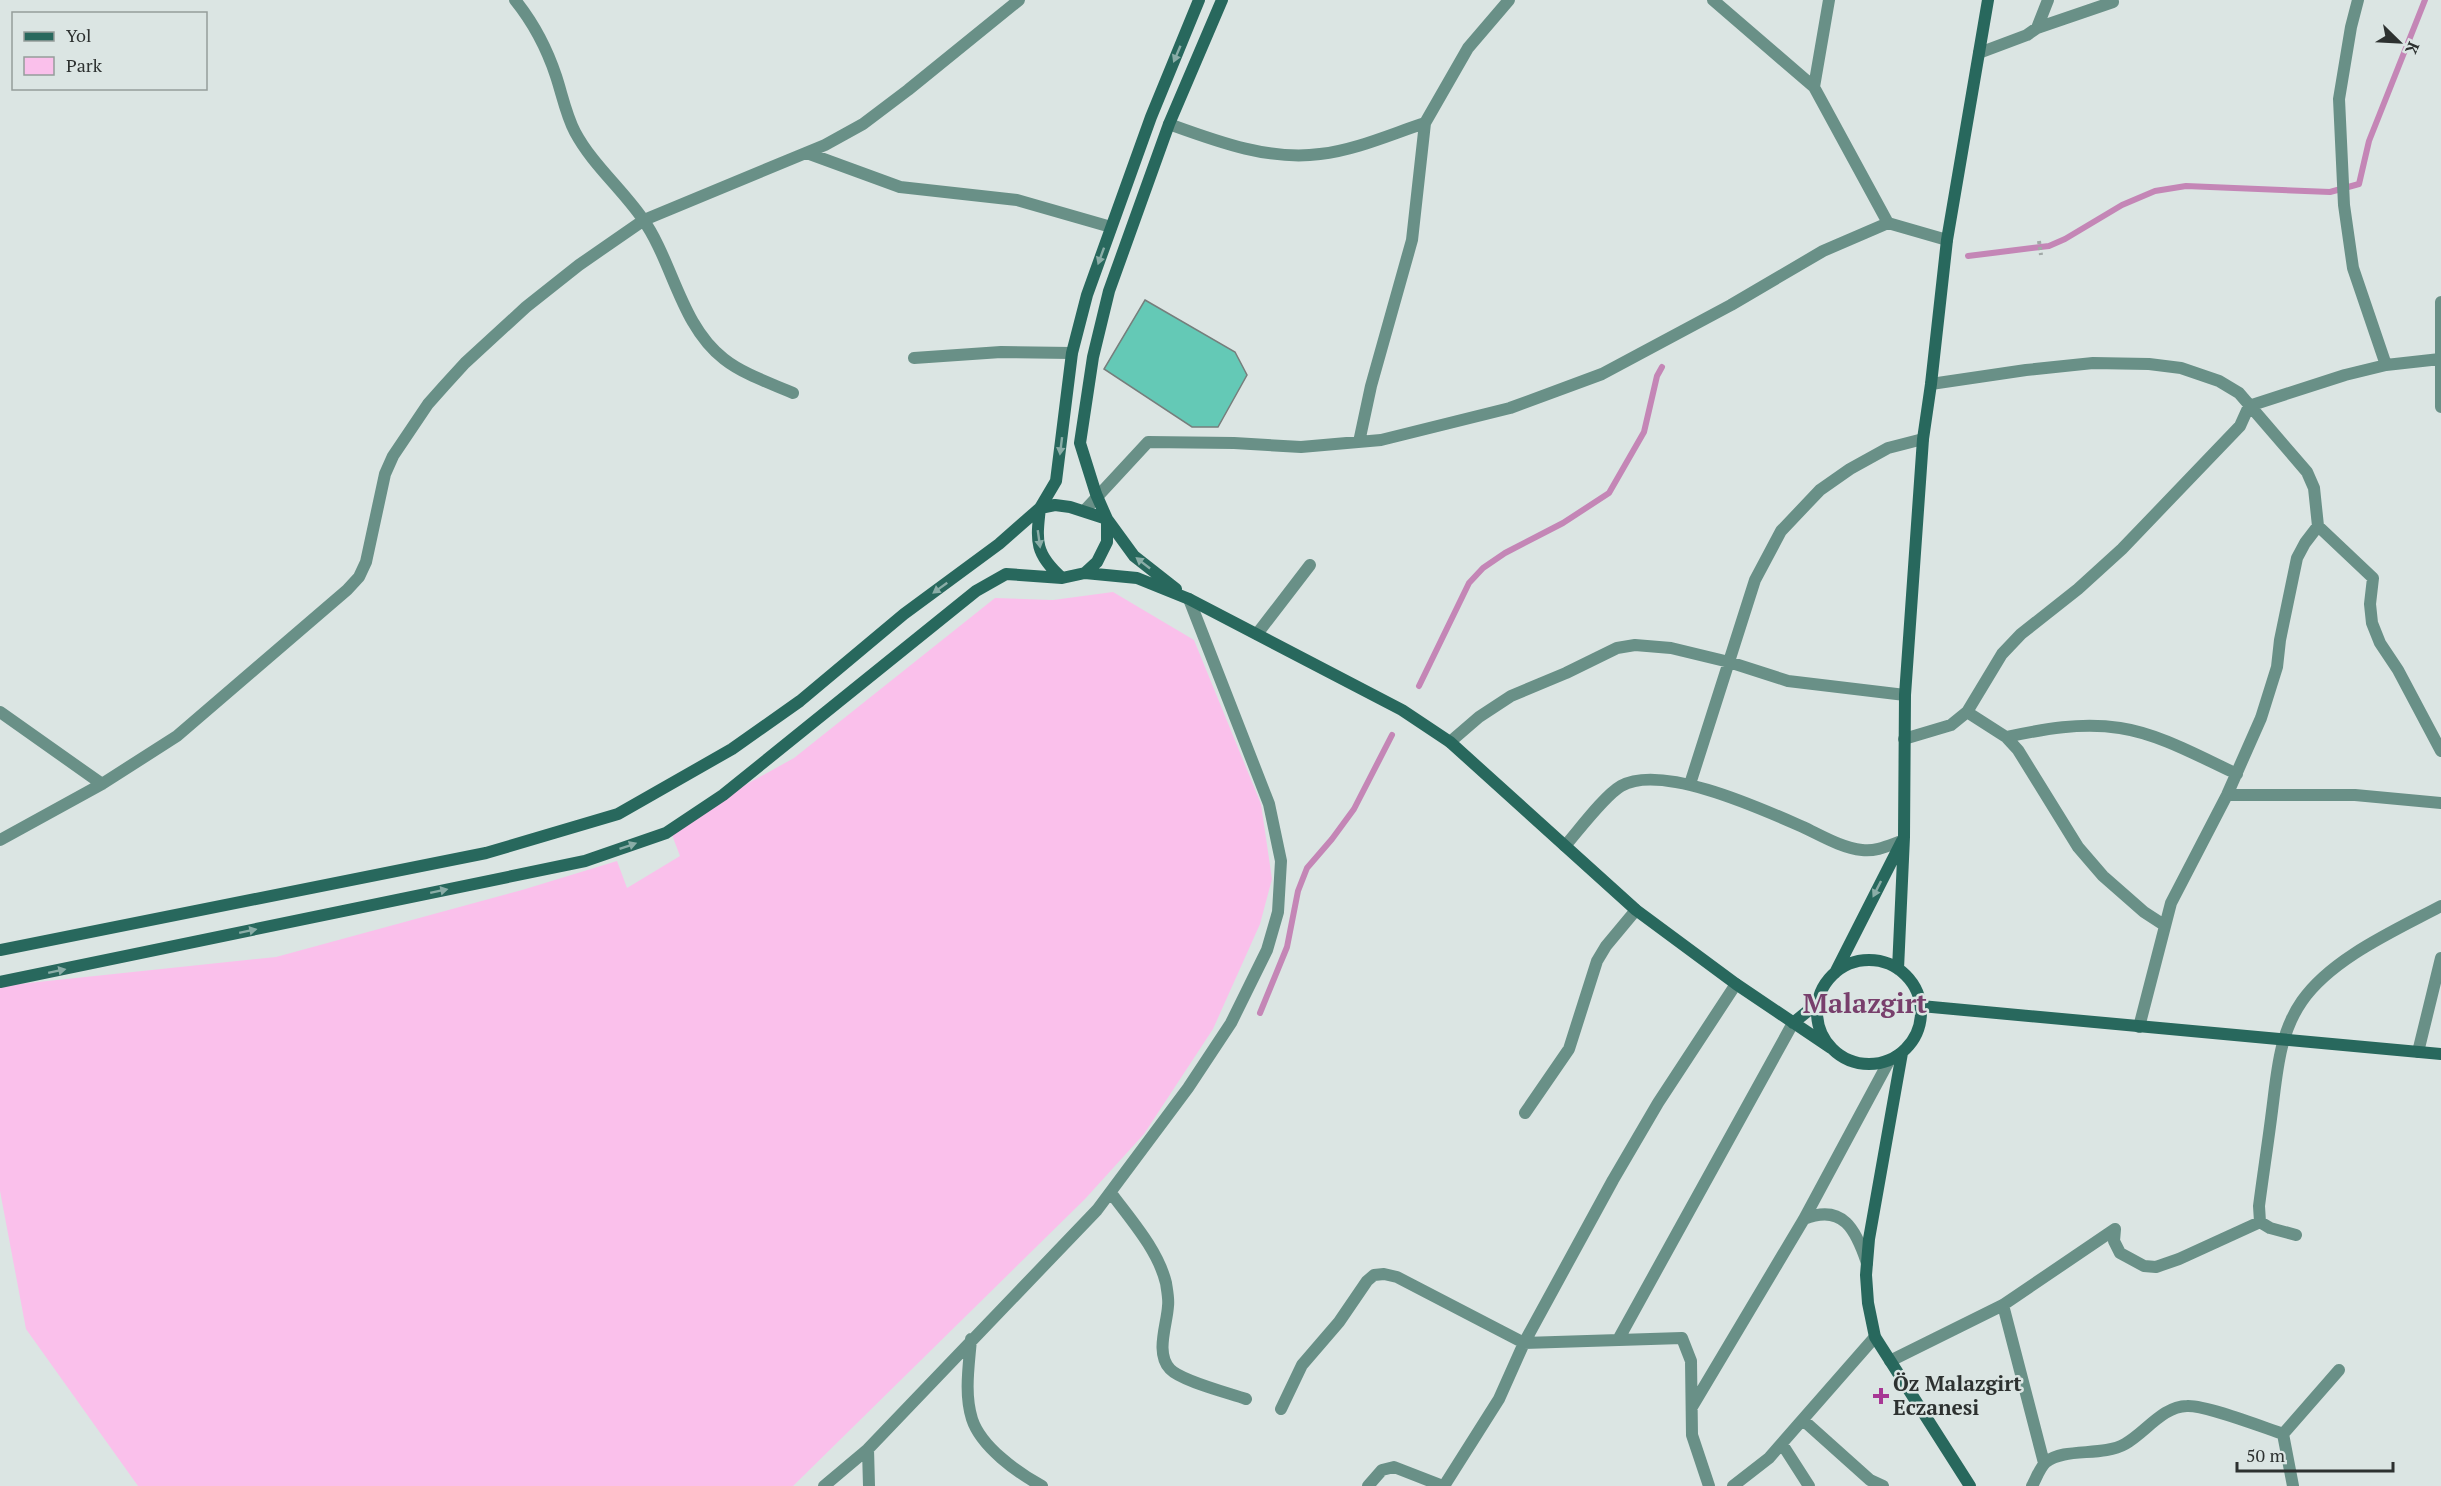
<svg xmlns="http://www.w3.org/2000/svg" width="2441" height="1486" viewBox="0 0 2441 1486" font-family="'PT Serif',serif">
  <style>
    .green { fill: #fac0eb }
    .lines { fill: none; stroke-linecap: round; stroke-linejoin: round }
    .stream { stroke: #c486b6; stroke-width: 6 }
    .building { fill: #64c9b6; stroke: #767e7c; stroke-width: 1.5 }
    .path { stroke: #a1a9a7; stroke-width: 4; stroke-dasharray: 3 3; stroke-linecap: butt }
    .street { stroke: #699087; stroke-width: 12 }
    .secondary { stroke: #28685d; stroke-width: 12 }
    .oneway { fill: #8aada7 }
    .poi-dot { fill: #a73794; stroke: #dbe5e3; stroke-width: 2 }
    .labels { text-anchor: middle; stroke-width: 5; stroke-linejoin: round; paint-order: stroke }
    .poi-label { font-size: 21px; font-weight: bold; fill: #2d3130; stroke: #dbe5e3; text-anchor: start }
    .district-label { font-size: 27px; font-weight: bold; fill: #783f6c; stroke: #dbe5e3 }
  </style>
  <rect width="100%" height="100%" fill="#dbe5e3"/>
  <path class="green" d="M1113,592L1194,640L1261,804L1272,879L1260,924L1213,1029L1144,1134L1085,1199L793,1486H138L26,1329L0,1191V986L276,957L522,890L617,861L627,888L680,856L669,827L794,758L995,598L1053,600Z"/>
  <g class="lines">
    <path class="stream" d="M1968,256L2049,246L2065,239L2122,205L2155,191L2186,186L2330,192L2359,184L2369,141L2425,0
      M1419,686L1469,583L1483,568L1505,553L1563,523L1609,493L1644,432L1657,376L1662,367
      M1260,1013L1287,947L1298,891L1307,868L1332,839L1354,809L1392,735"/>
  </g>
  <path class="building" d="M1145,300L1235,352L1247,375L1218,427H1192L1104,369Z"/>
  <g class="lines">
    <path class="path" d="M2039,241L2041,255"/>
    <path class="street" d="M515,0C532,21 547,49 556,76C562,94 566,115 575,132C592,164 621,188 642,218C673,261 680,325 724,359C743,374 770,383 793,393
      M1713,0L1814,87L1888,223L1947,240
      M2358,0L2351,27L2339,99L2344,205L2353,268L2386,365
      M2037,28L2113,2
      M1979,53L2027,35L2037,28L2048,0
      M1814,87L1829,0
      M1169,124C1216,141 1269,161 1320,154C1356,150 1391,134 1425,123L1468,48L1509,0
      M807,153L900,187L1017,200L1111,227
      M2441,302V407
      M914,358L1001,352L1072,353
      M1931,384L2026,370L2093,363L2149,364L2181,368L2219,381L2239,393L2307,472L2314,488L2318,526L2373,578L2370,604L2372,623L2380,643L2398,670L2441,751
      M1359,442L1371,386L1412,240L1425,123
      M1085,510L1148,442L1234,443L1301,447L1381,440L1510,408L1602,374L1731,305L1823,251L1888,223
      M1257,634L1310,565
      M0,712L102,784
      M1967,712L2006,737L2018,750L2078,847L2103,876L2144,912L2164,925
      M2006,737C2044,729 2081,722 2120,728C2160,734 2200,757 2237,774
      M1904,739L1951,725L1967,712L2002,654L2021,634L2078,589L2122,549L2240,426L2249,406L2345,375L2386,365L2440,359
      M1450,742L1479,717L1511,696L1566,673L1617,648L1635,645L1671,648L1729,662L1788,681L1905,695
      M1690,784L1755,580L1781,531L1820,490L1850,469L1888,448L1923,439
      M2227,795H2355L2441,803
      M0,840L102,784L177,736L347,590L359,577L366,562L385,474L393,456L428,404L444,386L465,363L526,307L579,265L644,220L825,145L863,124L908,90L1019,0
      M1565,846C1579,830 1604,796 1621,786C1662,763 1762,809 1803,827C1822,836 1842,848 1862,850C1876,852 1890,845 1902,841
      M2139,1027L2171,903L2227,795L2261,718L2277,667L2280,640L2297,558L2305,543L2318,526
      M2418,1052L2441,958
      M1525,1113L1569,1049L1597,961L1606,946L1636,910
      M1111,1193C1131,1220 1158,1250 1166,1283C1167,1290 1169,1299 1168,1306C1167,1325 1155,1353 1170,1369C1181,1381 1229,1393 1246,1399
      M1804,1219C1843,1203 1856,1230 1867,1263
      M2115,1229L2114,1241L2120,1253L2144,1266L2156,1267L2179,1259L2260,1222
      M2296,1235L2270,1228L2260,1222L2259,1206C2263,1175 2268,1143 2272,1111C2277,1073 2279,1034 2302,1001C2332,958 2396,930 2441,906
      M2003,1305L2044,1463
      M971,1339C969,1365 964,1394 972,1419C981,1447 1018,1473 1042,1486
      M1618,1340L1793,1023
      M1890,1361L2003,1305L2115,1229
      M1692,1407L1804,1219L1889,1061
      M1281,1409L1302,1365L1339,1322L1367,1281L1374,1275L1384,1274L1397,1277L1524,1343L1682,1338L1691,1361L1692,1435L1709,1486
      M1803,1420L1870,1480L1883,1486
      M2283,1434L2339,1370
      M2283,1434L2293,1486
      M1782,1444L1809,1486
      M824,1486L868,1449
      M869,1486L868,1449L1097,1210L1188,1088L1231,1023L1267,950L1278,912L1281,861L1269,804L1189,599
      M1368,1486L1382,1470L1394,1467L1443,1486
      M1444,1486L1499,1399L1524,1343L1613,1180L1658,1103L1736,984
      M1733,1486L1769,1458L1875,1337
      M2032,1486C2036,1479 2040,1467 2046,1462C2065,1447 2102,1457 2125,1444C2145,1433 2163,1406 2187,1406C2206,1405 2262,1427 2283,1434"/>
    <path class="secondary" d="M1085,573L1137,578L1189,599L1402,710L1450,742L1636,910L1736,984L1831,1048
      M1062,578C1035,554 1036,542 1040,508L1055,505L1070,507L1107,519L1134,556L1176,589
      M0,950L486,853L618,814L732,749L800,701L904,614L999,544L1040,508L1056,481L1072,353L1087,295L1151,117L1199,0
      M1817 1012a52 52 0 1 1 104 0a52 52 0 1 1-104 0Z
      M1898,969L1904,837L1905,695L1923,439L1931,384L1947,240L1988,0
      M1835,973L1902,841
      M0,982L585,861L666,833L723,795L976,591L1006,574L1062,578L1085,573L1097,562L1107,542V519L1096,494L1080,443L1093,357L1109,291L1169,124L1222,0
      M1921,1006L2441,1054
      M1793,1023L1819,1002
      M1902,1053L1869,1239L1866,1275L1868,1303L1875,1337L1970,1486"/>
  </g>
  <defs><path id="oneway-solid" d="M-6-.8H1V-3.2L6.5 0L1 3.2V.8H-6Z" transform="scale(1.5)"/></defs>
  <g class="oneway">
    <use href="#oneway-solid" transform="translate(1177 54) rotate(113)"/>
    <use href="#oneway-solid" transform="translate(1101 256) rotate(110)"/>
    <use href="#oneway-solid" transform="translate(1061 446) rotate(97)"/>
    <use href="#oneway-solid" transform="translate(1039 539) rotate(82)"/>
    <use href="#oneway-solid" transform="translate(1143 563) rotate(-142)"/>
    <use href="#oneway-solid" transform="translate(940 588) rotate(144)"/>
    <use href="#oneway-solid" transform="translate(628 846) rotate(-19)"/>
    <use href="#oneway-solid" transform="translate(1877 889) rotate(117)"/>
    <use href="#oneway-solid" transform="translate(439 891) rotate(-12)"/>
    <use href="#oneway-solid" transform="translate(248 931) rotate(-12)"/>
    <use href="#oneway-solid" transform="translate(57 971) rotate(-12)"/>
  </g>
  <path class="poi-dot" d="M1878 1387h6v6h6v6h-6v6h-6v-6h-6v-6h6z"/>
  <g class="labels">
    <g class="poi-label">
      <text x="1893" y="1391">Öz Malazgirt<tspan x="1893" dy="24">Eczanesi</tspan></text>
    </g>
    <g class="district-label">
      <text x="1865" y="1013">Malazgirt</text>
    </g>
  </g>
  <rect x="12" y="12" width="195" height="78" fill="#dbe5e3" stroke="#959d9b" stroke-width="1.5"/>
  <rect x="24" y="32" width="30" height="9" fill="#28685d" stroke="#959d9b" stroke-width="1.5"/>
  <text x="66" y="42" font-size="18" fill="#2d3130">Yol</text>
  <rect x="24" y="57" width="30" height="18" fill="#fac0eb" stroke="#959d9b" stroke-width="1.5"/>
  <text x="66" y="72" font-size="18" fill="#2d3130">Park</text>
  <g transform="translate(2399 42) rotate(114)" stroke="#dbe5e3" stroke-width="4.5" paint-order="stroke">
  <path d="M0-4.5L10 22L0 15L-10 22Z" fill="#2d3130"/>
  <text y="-9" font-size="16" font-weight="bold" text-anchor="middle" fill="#2d3130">K</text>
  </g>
  <path d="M2237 1462v9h156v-9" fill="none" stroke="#2d3130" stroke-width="3"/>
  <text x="2246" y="1462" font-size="18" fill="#2d3130" stroke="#dbe5e3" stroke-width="4.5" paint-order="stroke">50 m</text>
</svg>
